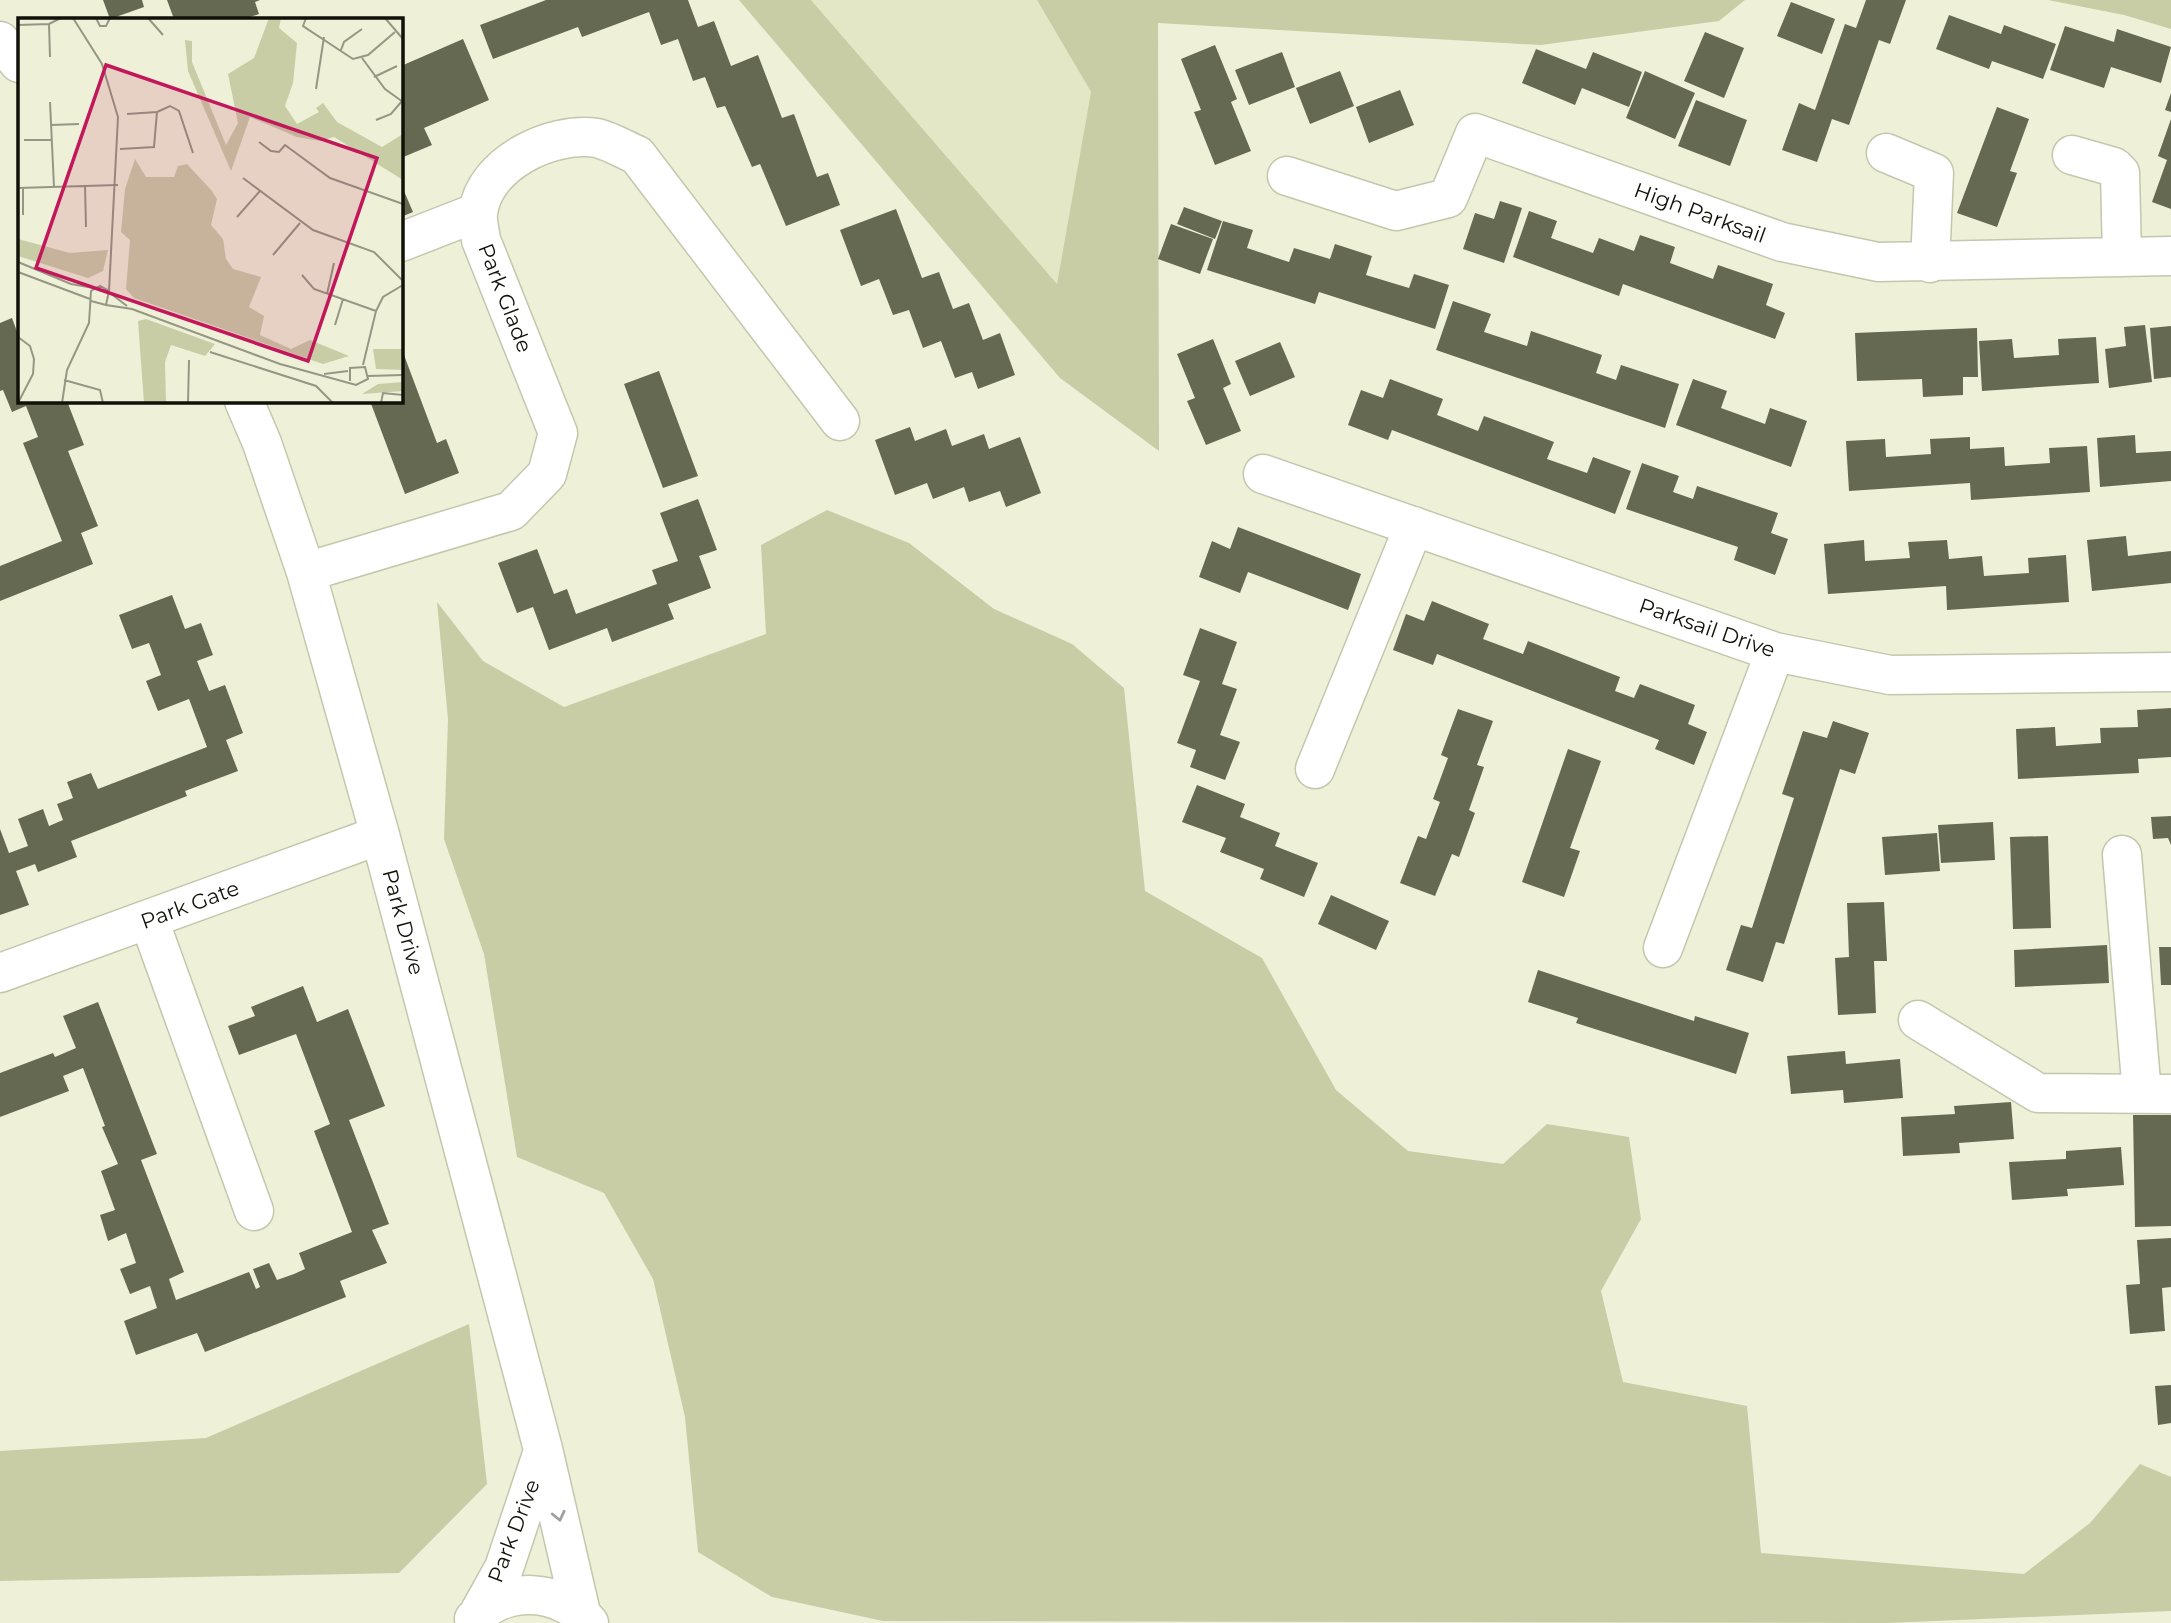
<svg xmlns="http://www.w3.org/2000/svg" width="2171" height="1623" viewBox="0 0 2171 1623" font-family="Montserrat,sans-serif">
  <style>
    .built { fill: #e3e7c6 }
    .green { fill: #c8cda6 }
    .building { fill: #666952 }
    .lines { fill: none; stroke-linecap: round; stroke-linejoin: round }
    .minor-casing { stroke: #c3c7ad; stroke-width: 41 }
    .minor { stroke: #fff; stroke-width: 38 }
    .oneway { stroke: #9fa09c }
    .labels { text-anchor: middle; stroke-width: 5; stroke-linejoin: round; paint-order: stroke }
    .street-label { font-size: 21px; fill: #101108; stroke: #fff }
    .inset-road { fill: none; stroke: #959784; stroke-width: 2 }
    .view { fill: #c2185b; fill-opacity: 0.15; stroke: #c2185b; stroke-width: 3.5 }
    .inset-edge { fill: none; stroke: #101108; stroke-width: 3.5 }
  </style>
  <rect width="100%" height="100%" fill="#eef1d7"/>
  <path class="built" d="M811,0H1037L1091,92L1057,285Z"/>
  <path class="green" d="M739,0H811L1057,284L1091,92L1037,0H1745L1719,21L1541,45L1158,23L1159,451L1060,378Z
    M2048,0H2171V29L2124,15Z
    M827,510L909,543L994,609L1072,644L1124,688L1145,891L1262,958L1336,1090L1408,1151L1503,1164L1547,1124L1629,1137L1641,1219L1601,1291L1623,1382L1747,1406L1761,1553L2024,1574L2090,1523L2140,1464L2171,1477V1611L1888,1623L883,1621L772,1597L698,1552L685,1417L653,1279L604,1193L517,1157L484,954L444,839L448,719L437,602L483,661L564,707L766,634L761,545Z
    M469,1324L487,1484L399,1573L0,1581V1451L206,1438Z"/>
  <path class="building" d="M103,0H142L144,7L110,19Z
    M167,0H260L255,2L259,14L244,19H174Z
    M546,0H688L698,27L714,21L731,66L758,55L782,118L794,114L817,177L828,173L840,205L786,226L760,164L752,167L725,106L717,108L705,77L693,81L678,39L661,45L649,12L582,37L578,27L493,59L480,25Z
    M1866,0H1906L1890,44L1879,40L1849,125L1832,119L1817,162L1782,150L1799,103L1815,110L1845,24L1856,28Z
    M1791,2L1835,19L1822,54L1777,36Z
    M1949,15L2001,34L2004,25L2056,44L2043,79L1992,61L1989,69L1936,49Z
    M2065,26L2114,42L2117,29L2171,47L2161,83L2111,67L2104,88L2050,70Z
    M1705,32L1744,48L1724,98L1684,81Z
    M463,39L489,100L424,128L432,145L401,158V66Z
    M1215,45L1237,99L1231,102L1251,151L1215,165L1194,112L1201,110L1181,59Z
    M1536,49L1586,69L1593,52L1642,72L1629,107L1582,88L1575,105L1522,83Z
    M1282,52L1295,87L1249,105L1235,70Z
    M1340,71L1354,106L1310,124L1296,88Z
    M1645,71L1695,93L1675,139L1626,118Z
    M1400,90L1414,125L1369,143L1356,107Z
    M2171,93V112L2165,110Z
    M1696,100L1747,120L1730,166L1678,146Z
    M1997,107L2029,119L2010,171L2017,173L1997,227L1957,213Z
    M2171,119V209L2152,202L2167,160L2158,156Z
    M401,184L413,212L401,217Z
    M1500,201L1522,208L1504,263L1463,249L1475,213L1494,219Z
    M1184,207L1222,221L1215,239L1177,224Z
    M896,209L922,278L939,272L953,309L969,303L983,340L1000,333L1015,375L978,389L972,372L955,378L941,341L923,348L909,310L893,315L879,279L861,286L840,230Z
    M1529,211L1557,221L1551,238L1593,253L1599,238L1634,251L1640,235L1675,247L1670,263L1713,279L1718,265L1773,284L1766,305L1785,313L1775,339L1623,284L1619,296L1513,257Z
    M1223,221L1253,230L1247,248L1289,262L1294,248L1330,259L1335,244L1372,256L1366,275L1409,288L1414,274L1449,285L1435,329L1319,292L1315,304L1207,270Z
    M1171,224L1213,239L1200,274L1158,259Z
    M1453,301L1491,314L1484,332L1527,346L1531,331L1602,355L1596,373L1616,380L1621,365L1679,384L1665,428L1436,350Z
    M12,318L19,337V401H67L84,445L68,451L98,526L81,533L93,564L0,601V566L62,541L23,443L38,437L26,406L12,412L3,390L0,391V323Z
    M2145,325L2152,382L2109,388L2105,349L2126,346L2124,327Z
    M2171,326V377L2154,379L2150,328Z
    M1977,328L1978,377H1963V395L1923,397L1922,379L1857,381L1855,333Z
    M2096,337L2099,383L1982,391L1979,341L2012,339L2014,358L2059,355L2058,339Z
    M1213,339L1231,384L1223,388L1241,431L1206,445L1187,401L1195,398L1177,354Z
    M1280,342L1295,377L1250,396L1235,361Z
    M401,347L437,443L446,439L459,473L405,494L370,401H401Z
    M659,371L698,476L663,488L624,384Z
    M1390,379L1443,399L1437,415L1478,431L1484,416L1554,442L1547,459L1587,473L1593,457L1631,471L1615,514L1392,430L1388,440L1348,425L1361,390L1383,398Z
    M1693,379L1727,391L1721,408L1765,424L1770,408L1807,421L1791,467L1676,425Z
    M910,427L915,441L946,429L952,446L984,434L989,449L1020,437L1041,493L1006,507L1000,491L969,502L964,487L933,499L927,483L895,495L875,440Z
    M2135,435L2136,453L2171,451V481L2100,487L2097,438Z
    M1970,437V449L2004,447L2005,466L2050,463L2049,448L2087,446L2090,492L1971,500L1970,483L1849,491L1846,441L1885,439L1886,457L1931,454L1930,439Z
    M1642,463L1679,476L1673,492L1693,499L1697,486L1778,513L1771,533L1788,539L1775,575L1734,560L1738,547L1626,509Z
    M698,499L717,550L699,556L711,588L668,604L674,619L612,642L607,628L549,650L533,607L517,613L498,563L537,549L554,594L567,589L576,614L657,584L652,570L678,561L660,513Z
    M1238,527L1361,574L1348,610L1248,572L1240,593L1199,577L1212,541L1230,549Z
    M2126,536L2128,556L2171,551V583L2092,591L2087,540Z
    M1864,540L1865,561L1910,558L1908,542L1947,540L1949,559L1982,556L1984,576L2029,573L2028,558L2066,555L2069,602L1947,610L1946,586L1828,594L1824,544Z
    M172,595L185,629L201,623L213,655L197,661L209,691L225,685L243,733L226,740L238,771L185,791L187,796L71,841L77,857L38,872L35,864L16,871L29,905L0,915V829L9,853L28,846L18,819L43,809L49,826L63,820L57,804L73,798L67,782L91,773L98,789L207,747L189,699L158,711L146,681L161,675L149,643L132,649L119,615Z
    M1432,601L1489,624L1483,639L1523,654L1528,641L1620,677L1615,691L1634,698L1640,684L1695,705L1688,724L1707,732L1694,765L1655,749L1659,740L1437,654L1433,665L1393,650L1406,614L1424,621Z
    M1200,628L1237,642L1222,684L1237,689L1220,735L1240,742L1225,780L1190,767L1196,750L1177,743L1200,681L1183,675Z
    M2171,708V757L2138,759L2139,773L2018,779L2016,729L2055,727L2056,746L2101,743L2100,728L2138,727L2137,710Z
    M1458,709L1493,721L1477,765L1484,767L1469,810L1475,813L1459,857L1452,854L1435,896L1400,883L1418,836L1426,839L1440,802L1433,799L1448,758L1441,755Z
    M1833,721L1869,733L1855,774L1840,769L1784,944L1776,942L1763,982L1726,970L1741,925L1752,928L1794,798L1782,794L1803,731L1827,738Z
    M1568,749L1601,761L1570,848L1580,851L1564,897L1522,882Z
    M1197,785L1245,804L1240,817L1280,833L1275,846L1318,863L1304,897L1260,879L1264,869L1220,852L1226,838L1182,822Z
    M2171,816V845L2168,838L2153,839L2151,817Z
    M1993,822L1995,860L1941,863L1938,825Z
    M1937,833L1940,871L1885,875L1882,837Z
    M2048,836L2051,928L2013,929L2010,837Z
    M1331,895L1389,921L1376,950L1318,924Z
    M1884,902L1887,961H1874L1876,1013L1838,1015L1835,958L1849,957L1847,903Z
    M2107,945L2109,983L2015,987L2014,950Z
    M2159,947H2171V985H2161Z
    M1538,970L1694,1021L1695,1016L1749,1033L1736,1074L1576,1023L1578,1018L1528,1002Z
    M303,986L317,1022L348,1009L385,1106L349,1120L389,1224L372,1230L387,1263L340,1281L346,1297L205,1352L197,1333L136,1355L124,1321L157,1308L150,1286L130,1294L120,1269L136,1263L126,1233L108,1241L100,1215L115,1210L101,1171L118,1164L102,1127L105,1126L83,1068L63,1076L69,1091L0,1117V1073L53,1053L55,1057L76,1048L63,1016L98,1002L157,1154L141,1160L184,1272L169,1279L176,1300L249,1272L256,1289L260,1287L253,1269L269,1263L277,1280L294,1274L305,1269L299,1253L352,1232L314,1131L330,1124L296,1034L239,1055L228,1026L255,1016L251,1007Z
    M1845,1051L1846,1064L1900,1059L1903,1098L1844,1103L1843,1090L1791,1094L1787,1056Z
    M2011,1102L2014,1139L1959,1143L1960,1153L1903,1156L1901,1117L1955,1114L1954,1106Z
    M2133,1115H2171V1226L2135,1227Z
    M2121,1147L2124,1185L2067,1189L2068,1196L2012,1200L2009,1162L2066,1159V1151Z
    M2171,1238V1287L2162,1288L2165,1331L2130,1334L2126,1285L2140,1284L2137,1240Z
    M2171,1385V1423L2158,1425L2155,1386Z"/>
  <g class="lines">
    <g class="minor-casing">
      <path id="minor" d="M0,41L19,63
        M1886,153L1934,173L1930,263
        M2072,155L2114,167L2120,173L2122,257
        M1287,176L1396,211L1448,198L1475,133L1782,242L1878,262L2171,256
        M401,242L478,212
        M244,401L262,443L306,572L380,835L543,1449L581,1613
        M1263,474L1775,652L1890,675L2171,672
        M306,572L511,511L547,474L558,433L481,240C480,231 477,221 478,213C484,163 552,131 597,138C610,141 625,150 637,155L840,421
        M1315,769L1414,526
        M2122,855L2142,1094
        M149,920L254,1211
        M1663,948L1775,652
        M0,973L380,835
        M1918,1020L2038,1093L2171,1094
        M480,1611L504,1568L543,1451
        M474,1619C504,1585 561,1588 589,1623"/>
    </g>
    <use href="#minor" class="minor"/>
  </g>
  <defs><path id="oneway-chevron" d="M-2-3.5L2.5 0L-2 3.5" fill="none" stroke-width="1.6" stroke-linecap="round" stroke-linejoin="round" transform="scale(1.75)"/></defs>
  <use class="oneway" href="#oneway-chevron" transform="translate(559 1516) rotate(77)"/>
  <g class="labels">
    <g class="street-label">
      <text transform="translate(1700 213) rotate(20)" y="7">High Parksail</text>
      <text transform="translate(505 298) rotate(69)" y="7">Park Glade</text>
      <text transform="translate(1707 628) rotate(19)" y="7">Parksail Drive</text>
      <text transform="translate(190 905) rotate(-20)" y="7">Park Gate</text>
      <text transform="translate(403 922) rotate(75)" y="7">Park Drive</text>
      <text transform="translate(514 1531) rotate(-69)" y="7">Park Drive</text>
    </g>
  </g>
  <g transform="translate(18 18)">
    <rect width="385" height="385" fill="#eef1d7"/>
    <path d="M251,0H263L261,10L279,25L275,65L267,88L279,106L301,94L298,90L305,85L319,104L364,129L385,116V162L316,119L302,123L279,119L232,99L213,153L170,53L167,22L174,23V44L208,127L220,105L210,56L236,40ZM117,141L128,159H156L160,148L169,146L194,173L199,181L193,207L205,221L208,241L215,251L243,259L231,289L246,298L242,317L273,331L292,322L331,338L305,346L116,280L108,271L112,222L103,214L107,171ZM0,221L52,235L90,232L85,253L70,260L0,238ZM128,301L197,326L187,338L153,327L147,344L148,385H126L120,303ZM355,331H385V352L358,351ZM385,364V373L344,376L360,366Z" fill="#c8cda6"/>
    <path class="inset-road" d="M55,0L84,46L100,99L91,273M78,0L82,8H88L92,0M130,0L145,17M288,0L285,8L335,41L350,37L377,14M367,0L385,21M31,6L32,39M0,7L31,6L43,0M323,32L326,24L344,11M344,40L367,71L385,84M356,59L379,48M298,71L306,19M32,84L36,169M109,96L139,94M358,102L373,96L384,83M33,107L61,106M6,122H34M241,124L253,133L261,134L267,127L312,160L385,186M102,131L136,129L139,94L152,88L161,93L175,135M225,160L295,212L356,234L385,263M67,168L68,209M0,170L100,167M5,170V197M219,199L242,173M255,237L282,205M0,244L53,266L76,270M0,254L72,281M284,257L296,271L358,293M92,275L109,288M309,276L316,245M88,287L114,291L262,346L338,367L350,361L347,349L332,350V363M317,307L325,281M0,319L12,328L16,341L15,356L1,383M192,334L298,368L315,385M345,347L358,293L365,279L385,267M306,356L330,353M350,358L385,357M46,362L82,372L85,385M44,385L49,352L71,305L73,273L82,268L91,273L88,287L73,283M170,385L171,342M363,385L365,375L385,377"/>
    <path class="view" d="M88,47L359,140L290,343L18,250Z"/>
    <rect width="385" height="385" class="inset-edge"/>
  </g>
</svg>
